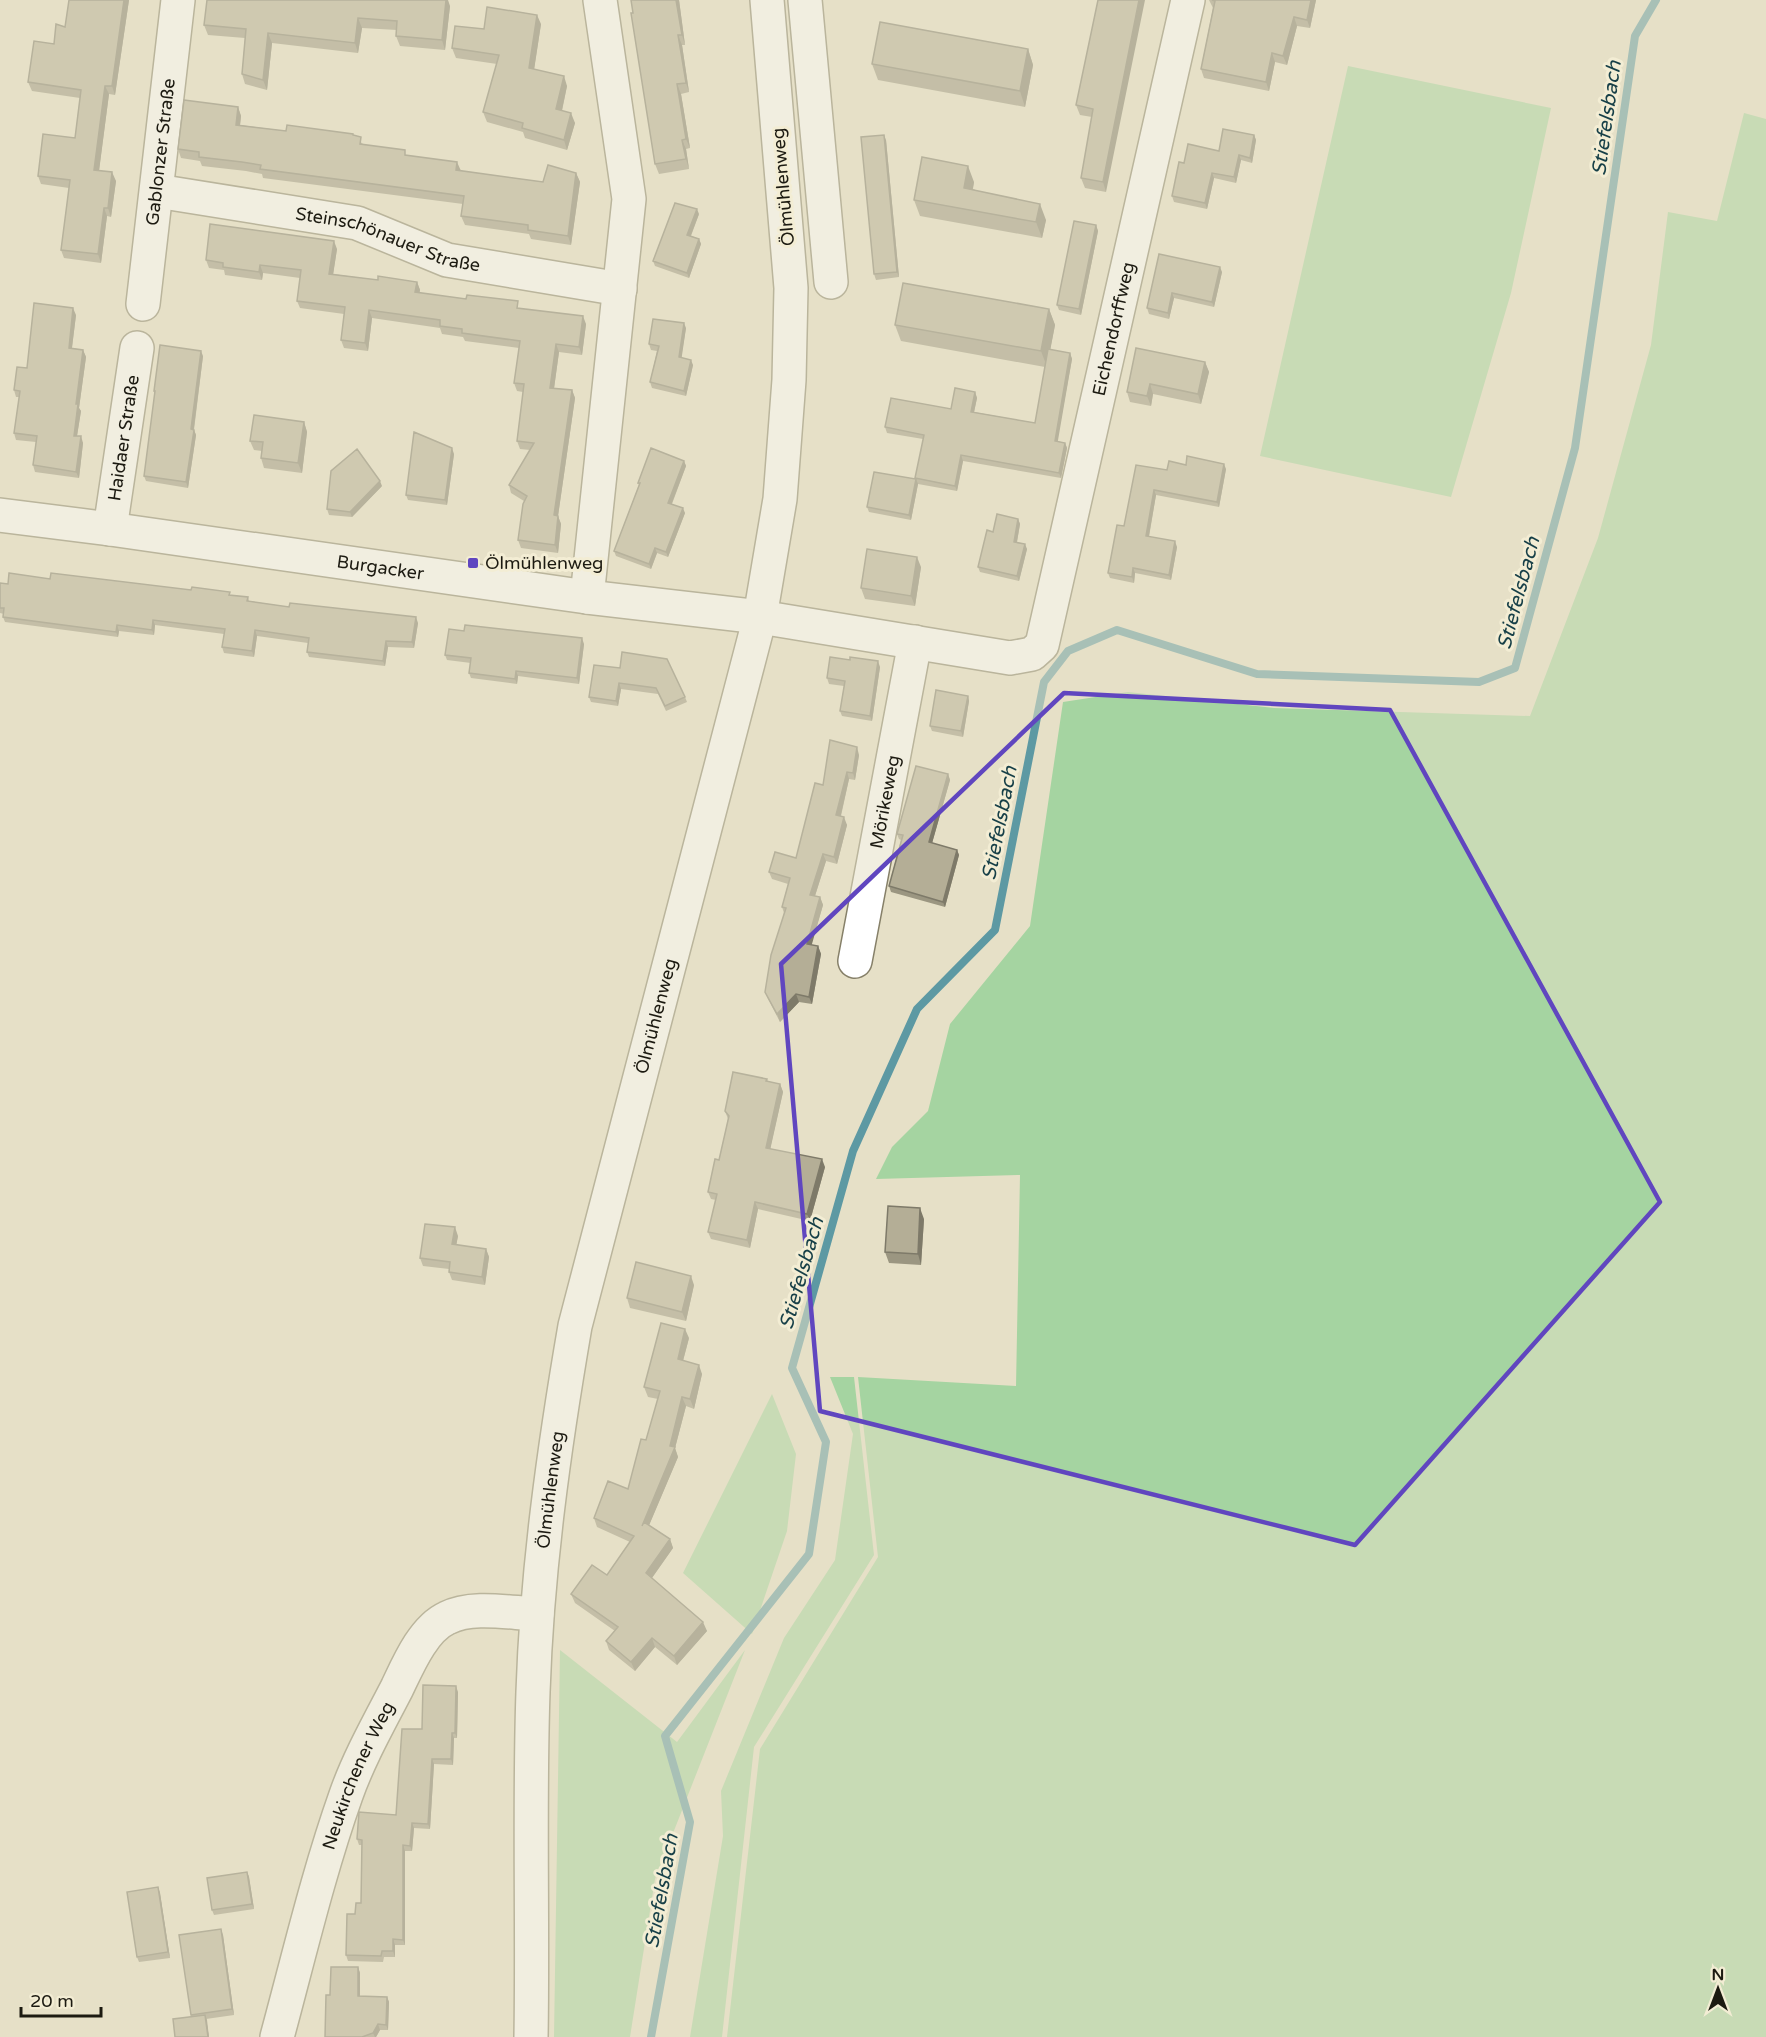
<svg xmlns="http://www.w3.org/2000/svg" width="1766" height="2037" viewBox="0 0 1766 2037" font-family="'Varela Round',sans-serif">
  <style>
    .green { fill: #a5d4a1 }
    .lines { fill: none; stroke-linecap: round; stroke-linejoin: round }
    .stream { stroke: #5d99a3; stroke-width: 8 }
    .minor-casing { stroke: #868069; stroke-width: 36 }
    .major-casing { stroke: #868069; stroke-width: 36 }
    .minor { stroke: #fff; stroke-width: 33 }
    .major { stroke: #fff; stroke-width: 33 }
    .wall { fill: #9b9681 }
    .shaded-wall { fill: #7e7a69 }
    .building { fill: #b4ae96; stroke: #7e7a69; stroke-width: 1.5 }
    .marked { fill: none; stroke: #6046bf; stroke-width: 4.5; stroke-linejoin: round }
    .poi-dot { fill: #6046bf; stroke: #f3edd4; stroke-width: 2 }
    .labels { text-anchor: middle; stroke-width: 6; stroke-linejoin: round; paint-order: stroke }
    .street-label { font-size: 18px; fill: #1c1a11; stroke: #f3edd4 }
    .poi-label { font-size: 18px; fill: #1c1a11; stroke: #f3edd4; text-anchor: start }
    .water-label { font-size: 20px; font-style: italic; fill: #163f47; stroke: #f3edd4 }
  </style>
  <rect width="100%" height="100%" fill="#e6e0c7"/>
  <path class="green" d="M1348,66L1551,108L1511,293L1451,497L1260,456Z
    M1744,113L1766,119V2037H727L760,1749L878,1557L858,1377L1016,1386L1020,1175L876,1179L892,1147L928,1111L950,1024L1030,926L1063,702L1128,692L1274,708L1530,716L1598,538L1651,345L1668,212L1717,221Z
    M830,1377H854L874,1555L754,1747L722,2037H690L723,1836L721,1791L784,1638L835,1560L853,1434Z
    M772,1394L796,1454L787,1531L752,1634L683,1573Z
    M560,1650L677,1742L745,1650L655,1879L630,2037H554Z"/>
  <g class="lines">
    <path class="stream" d="M651,2037L690,1822L665,1736L809,1554L826,1442L792,1368L853,1151L917,1009L995,930L1044,682L1068,651L1117,630L1257,674L1479,682L1515,668L1575,448L1635,36L1656,0"/>
    <g class="minor-casing">
      <g id="minor">
        <path d="M805,0L831,282"/>
        <path id="s1" d="M157,191L357,223L447,260L620,289"/>
        <path id="s2" d="M143,304L178,0"/>
        <path id="s3" d="M0,515L110,529L587,597L760,617L1010,658L1032,654L1042,645L1188,0"/>
        <path id="s4" d="M110,529L137,348"/>
        <path d="M587,597L629,199L600,0"/>
        <path id="s5" d="M855,961L915,642"/>
        <path id="s6" d="M277,2037C299,1956 318,1874 346,1795C359,1758 379,1723 397,1688C408,1665 423,1629 447,1618C472,1605 510,1613 537,1614"/>
      </g>
    </g>
    <g class="major-casing">
      <g id="major">
        <path id="s7" d="M531,2037C533,1922 529,1807 533,1692C537,1569 554,1448 575,1326L760,617L780,499L789,380L791,288L767,0"/>
      </g>
    </g>
    <use href="#minor" class="minor"/>
    <use href="#major" class="major"/>
  </g>
  <path class="wall" d="M129,0L115,95L109,94L99,170L116,181L111,217L107,216L101,263L64,258L61,250L69,188L41,184L38,176L75,138L80,98L32,91L28,82L65,27Z
    M679,0L685,45H682L689,92L681,94L690,148L686,149L689,169L659,174L655,164Z
    M1098,0L1106,192L1085,188L1081,178L1092,117L1080,115L1076,105Z
    M1209,0H1316L1310,28L1297,26L1287,65L1275,62L1269,91L1204,78L1201,69L1213,8Z
    M450,6L445,50L400,46L396,36L397,30L362,28L358,53L272,43L267,90L245,84L242,74L245,38L208,35L204,25Z
    M541,24L534,69L567,86L562,111L575,123L567,150L525,138L523,132L487,122L483,112L497,64L456,58L452,48L484,29Z
    M1028,49L1033,65L1025,107L878,80L872,64Z
    M238,107L241,116L240,125L286,131L354,136L364,145L407,155L460,171L543,182L576,173L580,182L571,245L531,239L529,234L465,225L461,216L463,204L263,178L262,174L246,171L202,166L200,161L181,158L178,149Z
    M1254,135L1256,140L1252,163L1241,160L1236,183L1214,178L1207,209L1174,202L1172,196L1184,163L1219,151Z
    M886,140L899,277L876,280L874,274Z
    M974,182L973,189L1046,220L1042,238L920,216L914,200Z
    M699,214L691,236L699,239L701,244L689,278L655,266L653,261Z
    M1096,225L1098,231L1081,315L1059,310L1057,305Z
    M337,249L333,274L378,280L417,282L420,290L419,293L520,309L586,324L582,355L559,352L554,388L572,390L575,398L558,516L561,524L558,553L521,548L518,540L524,501L511,493L509,485L530,450L520,449L517,441L523,392L517,391L514,383L519,348L465,341L463,337L442,334L440,328L372,318L368,351L344,348L341,340L344,314L300,308L297,301L300,278L263,273L262,280L225,275L224,270L209,268L206,260Z
    M1159,254L1222,272L1214,307L1174,298L1169,319L1149,314L1147,308Z
    M1049,309L1055,325L1050,350L1070,353L1072,359L1057,441L1065,443L1067,448L1061,478L963,461L957,491L918,484L911,520L869,512L867,507L916,479L923,439L887,433L885,427L951,409L975,392L977,398L974,412L1035,423L1045,367L901,341L895,325Z
    M76,315L72,348L83,350L86,357L79,408L81,411L77,436L83,443L79,478L35,472L33,465L36,442L16,440L14,433L19,397H16L14,390L27,368Z
    M686,328L681,358L693,365L686,396L652,388L650,382L657,351L651,350L649,344Z
    M203,356L194,430L196,435L188,488L146,481L144,476L155,394L154,391Z
    M1205,362L1209,372L1201,404L1153,394L1151,406L1130,402L1127,392Z
    M304,422L307,432L302,473L264,468L261,458L262,451L254,450L250,441Z
    M454,454L447,505L408,500L406,495Z
    M684,461L686,466L672,504L685,513L668,557L657,553L651,569L616,556L614,551L639,485L638,483Z
    M1186,465L1226,469L1219,507L1156,495L1149,537L1177,547L1171,580L1135,573L1134,583L1110,578L1108,573L1124,526L1167,470Z
    M382,486L352,517L329,515L327,509Z
    M1018,519L1020,524L1017,542L1027,549L1019,581L980,572L978,567L993,532Z
    M921,567L915,606L865,599L861,588Z
    M50,579L231,595L248,597L249,601L289,607L418,623L414,648L388,647L385,666L309,657L307,652L308,643L257,636L254,657L224,653L222,647L224,634L155,625L154,635L119,631L118,637L5,622L3,617L4,614L0,613V583L8,584Z
    M464,631L584,644L579,684L518,676L517,684L471,678L469,673L471,663L447,660L445,655Z
    M850,660L880,667L872,721L842,716L840,711L844,686L829,684L827,678Z
    M594,665L685,697L687,702L666,711L658,694L621,689L618,706L591,702L589,697Z
    M968,696L969,701L963,737L932,731L930,726Z
    M859,755L855,780L849,779L841,816L847,825L837,864L826,861L815,896L820,897L823,905L811,945L818,946L821,954L812,1004L799,1002L780,1022L768,999L765,992L784,913L782,907L788,884L772,879L769,872L796,858L823,785Z
    M948,774L950,780L932,843L957,850L959,855L945,907L891,892L889,886L901,840L899,839L897,834Z
    M767,1079L768,1082L780,1084L783,1092L770,1149L825,1167L810,1221L758,1209L750,1248L711,1239L708,1232L716,1200L711,1199L708,1192L719,1160L728,1119L725,1111Z
    M924,1219L921,1265L889,1263L885,1252Z
    M458,1236L456,1245L486,1249L489,1257L485,1285L452,1280L449,1272V1269L423,1266L420,1258Z
    M694,1285L686,1321L630,1308L627,1298Z
    M689,1338L683,1361L702,1374L694,1409L686,1406L675,1448L678,1457L649,1525L670,1539L673,1548L652,1578L707,1631L677,1665L655,1647L635,1671L609,1650L606,1641L615,1631L575,1603L571,1594L607,1575L630,1542L597,1527L594,1518L628,1489L646,1440L658,1399L648,1397L644,1387Z
    M458,1692L457,1738H454L453,1765L434,1764L430,1829L414,1828L412,1851H405V1945H395V1957H384L383,1962L348,1961L346,1955L355,1914L361,1903L362,1845H359L357,1839L396,1815L422,1729Z
    M247,1872L249,1877L254,1909L214,1915L212,1910Z
    M158,1887L160,1893L170,1958L139,1962L137,1957Z
    M223,1935L234,2015L206,2019L209,2037H175L191,2017V2015Z
    M358,1967L360,1973V1996L387,1997L389,2002L388,2030H380L376,2037H325L330,1995Z"/>
  <path class="shaded-wall" d="M124,0H129L115,95L112,86Z
    M446,0H448L450,6L445,50L442,40Z
    M676,0H679L685,45L682,35Z
    M1139,0H1145L1106,192L1103,182Z
    M1311,0H1316L1310,28L1307,20Z
    M537,15L541,24L533,77L529,68Z
    M1294,17L1297,26L1287,65L1283,56Z
    M358,18L362,28L358,53L355,43Z
    M268,33L272,43L267,90L263,80Z
    M678,35L682,45L689,92L686,83Z
    M1028,49L1033,65L1025,107L1020,91Z
    M1272,53L1275,62L1269,91L1266,82Z
    M564,76L567,86L560,119L556,109Z
    M677,84L681,94L690,148L686,139Z
    M105,86L109,94L98,179L94,170Z
    M238,107L241,116L239,134L236,125Z
    M571,113L575,123L567,150L564,140Z
    M884,135L886,140L899,277L897,272Z
    M1254,135L1256,140L1252,163L1250,158Z
    M682,140L686,149L689,169L686,159Z
    M1239,155L1241,160L1236,183L1234,177Z
    M457,162L461,171L456,170Z
    M968,166L974,182L970,203L964,188Z
    M112,172L116,181L111,217L108,208Z
    M576,173L580,182L571,245L568,236Z
    M1212,173L1214,178L1207,209L1205,203Z
    M1040,204L1046,220L1042,238L1036,222Z
    M104,208L107,216L101,263L98,254Z
    M697,209L699,214L689,240L687,235Z
    M1096,225L1098,231L1081,315L1079,309Z
    M699,239L701,244L689,278L687,273Z
    M334,241L337,249L332,282L329,274Z
    M260,265L263,273L262,280L259,272Z
    M1220,267L1222,272L1214,307L1212,302Z
    M417,282L420,290L418,300L415,292Z
    M1172,293L1174,298L1169,319L1168,313Z
    M73,308L76,315L71,355L69,348Z
    M1049,309L1055,325L1047,367L1041,351Z
    M369,310L372,318L368,351L365,343Z
    M583,316L586,324L582,355L579,347Z
    M684,323L686,328L681,362L679,357Z
    M556,344L559,352L553,396L550,388Z
    M83,350L86,357L79,408L81,411L76,442L74,436L76,404Z
    M201,351L203,356L193,435L191,429Z
    M1070,353L1072,359L1057,446L1055,441Z
    M691,360L693,365L686,396L684,391Z
    M1205,362L1209,372L1201,404L1198,394Z
    M1150,384L1153,394L1151,406L1147,396Z
    M572,390L575,398L557,523L554,515Z
    M975,392L977,398L973,417L971,412Z
    M304,422L307,432L302,473L298,463Z
    M194,430L196,435L188,488L186,482Z
    M81,436L83,443L79,478L76,472Z
    M1065,443L1067,448L1061,478L1059,473Z
    M452,448L454,454L447,505L445,500Z
    M961,455L963,461L957,491L955,486Z
    M684,461L686,466L670,508L668,503Z
    M1224,464L1226,469L1219,507L1217,502Z
    M916,479L918,484L911,520L909,515Z
    M380,481L382,486L352,517L350,512Z
    M1154,490L1156,495L1148,541L1146,536Z
    M683,508L685,513L668,557L666,552Z
    M558,516L561,524L558,553L555,545Z
    M1018,519L1020,524L1016,547L1014,542Z
    M1175,541L1177,547L1171,580L1169,575Z
    M1025,544L1027,549L1019,581L1017,576Z
    M655,548L657,553L651,569L649,564Z
    M917,557L921,567L915,606L911,596Z
    M1133,568L1135,573L1134,583L1132,577Z
    M416,617L418,623L414,648L412,642Z
    M153,620L155,625L154,635L152,630Z
    M117,625L119,631L118,637L116,632Z
    M255,630L257,636L254,657L252,651Z
    M582,638L584,644L579,684L577,678Z
    M386,641L388,647L385,666L383,661Z
    M878,661L880,667L872,721L870,716Z
    M516,671L518,676L517,684L515,679Z
    M619,683L621,689L618,706L616,701Z
    M968,696L969,701L963,737L961,731Z
    M857,747L859,755L855,780L853,773Z
    M847,772L849,779L839,823L836,815Z
    M948,774L950,780L931,847L929,842Z
    M844,817L847,825L837,864L834,857Z
    M957,850L959,855L945,907L943,902Z
    M823,854L826,861L813,902L810,895Z
    M820,897L823,905L810,951L807,944Z
    M818,946L821,954L812,1004L809,997Z
    M796,994L799,1002L780,1022L777,1014Z
    M780,1084L783,1092L769,1155L766,1148Z
    M822,1159L825,1167L810,1221L807,1214Z
    M755,1202L758,1209L750,1248L747,1240Z
    M920,1208L924,1219L921,1265L918,1254Z
    M455,1227L458,1236L455,1252L452,1244Z
    M486,1249L489,1257L485,1285L482,1277Z
    M691,1276L694,1285L686,1321L682,1312Z
    M685,1329L689,1338L681,1368L678,1359Z
    M699,1365L702,1374L694,1409L690,1399Z
    M682,1397L686,1406L675,1448L678,1457L645,1535L642,1526L670,1446Z
    M670,1539L673,1548L649,1582L646,1573Z
    M703,1622L707,1631L677,1665L674,1656Z
    M652,1638L655,1647L635,1671L631,1662Z
    M456,1686L458,1692L457,1738L455,1733Z
    M452,1733L454,1738L453,1765L451,1759Z
    M432,1759L434,1764L430,1829L428,1824Z
    M412,1823L414,1828L412,1851L410,1846Z
    M403,1845L405,1851V1945L403,1940Z
    M247,1872L249,1877L254,1909L252,1904Z
    M158,1887L160,1893L170,1958L168,1952Z
    M221,1929L223,1935L234,2015L232,2009Z
    M393,1939L395,1945V1957L393,1951Z
    M358,1967L360,1973V2001L358,1996Z
    M387,1997L389,2002L388,2030L386,2025Z
    M205,2015L207,2020L209,2037H208Z
    M378,2024L380,2030L376,2037H375L373,2033Z"/>
  <path class="building" d="M69,0H124L112,86H105L94,170L112,172L108,208H104L98,254L61,250L70,180L38,176L43,134L75,138L81,90L28,82L34,41L54,44L56,24L65,27Z
    M207,0H446L442,40L396,36L397,21L358,18L355,43L268,33L263,80L242,74L246,29L204,25Z
    M631,0H676L682,35H678L686,83L677,84L686,139L682,140L686,159L655,164L631,13H633Z
    M1098,0H1139L1103,182L1081,178L1093,109L1076,105Z
    M1212,0H1311L1307,20L1294,17L1283,56L1272,53L1266,82L1201,69L1215,1Z
    M487,7L537,15L529,68L564,76L556,109L571,113L564,140L522,128L523,123L483,112L499,55L452,48L455,26L484,29Z
    M880,22L1028,49L1020,91L872,64Z
    M184,100L238,107L236,125L286,131L287,125L353,134V135L361,137L360,144L405,150V155L457,162L456,170L543,182L548,165L576,173L568,236L528,230V225L461,216L464,196L260,169L261,165L242,162L199,157V152L178,149Z
    M1223,129L1254,135L1250,158L1239,155L1234,177L1212,173L1205,203L1172,196L1179,162L1184,163L1188,144L1219,151Z
    M884,135L897,272L874,274L861,137Z
    M922,157L968,166L964,188L1040,204L1036,222L914,200Z
    M675,203L697,209L687,235L699,239L687,273L653,261Z
    M1074,221L1096,225L1079,309L1057,305Z
    M210,224L334,241L329,274L378,280V276L417,282L415,292L466,299L467,295L518,301L517,308L583,316L579,347L556,344L550,388L572,390L554,515L558,516L555,545L518,540L523,504L527,496L509,485L534,443L517,441L524,384L514,383L520,341L462,333V329L440,326V320L369,310L365,343L341,340L345,307L297,301L301,270L260,265L259,272L223,267V263L206,260Z
    M1159,254L1220,267L1212,302L1172,293L1168,313L1147,308Z
    M903,283L1049,309L1041,351L895,325Z
    M34,303L73,308L69,348L83,350L76,404H78L74,436H81L76,472L33,465L37,436L14,433L20,391L14,390L17,367L27,368Z
    M653,319L684,323L679,357L691,360L684,391L650,382L659,346L649,344Z
    M160,345L201,351L191,429L194,430L186,482L144,476L155,391H154Z
    M1136,348L1205,362L1198,394L1150,384L1147,396L1127,392Z
    M1048,349L1070,353L1055,441L1065,443L1059,473L961,455L955,486L915,478L924,435L885,427L891,398L951,409L955,388L975,392L971,412L1035,423Z
    M254,415L304,422L298,463L261,458L263,442L250,441Z
    M414,432L452,448L445,500L406,495Z
    M651,448L684,461L668,503L683,508L666,552L655,548L649,564L614,551L640,483H638Z
    M357,449L380,481L350,512L327,509L331,471Z
    M1187,456L1224,464L1217,502L1154,490L1146,536L1175,541L1169,575L1133,568L1132,577L1108,573L1117,525L1124,526L1136,465L1167,470L1169,461L1186,465Z
    M874,472L916,479L909,515L867,507Z
    M997,514L1018,519L1014,542L1025,544L1017,576L978,567L987,530L993,532Z
    M867,549L917,557L911,596L861,588Z
    M9,573L50,579L51,573L191,590L192,587L230,592L229,595L248,597L247,601L289,607L290,603L416,617L412,642L386,641L383,661L307,652L309,638L255,630L252,651L222,647L225,629L153,620L152,630L117,625L116,632L3,617L4,608H0V583L8,584Z
    M465,625L582,638L577,678L516,671L515,679L469,673L471,658L445,655L449,629L464,631Z
    M622,652L667,659L685,697L665,706L656,688L619,683L616,701L589,697L594,665L620,668Z
    M830,657L850,660V657L878,661L870,716L840,711L845,681L827,678Z
    M936,690L968,696L961,731L930,726Z
    M830,740L857,747L853,773L847,772L836,815L844,817L834,857L823,854L810,895L820,897L807,944L818,946L809,997L796,994L777,1014L765,992L771,955L786,908L782,907L790,878L769,872L775,852L796,858L815,783L823,785Z
    M916,766L948,774L929,842L957,850L943,902L889,886L903,835L897,834Z
    M733,1072L767,1079L766,1081L780,1084L766,1148L822,1159L807,1214L755,1202L747,1240L708,1232L717,1194L708,1192L715,1159L719,1160L729,1116L725,1111Z
    M888,1206L920,1208L918,1254L885,1252Z
    M425,1224L455,1227L452,1244L486,1249L482,1277L449,1272L450,1262L420,1258Z
    M636,1262L691,1276L682,1312L627,1298Z
    M661,1323L685,1329L678,1359L699,1365L690,1399L682,1397L670,1446L675,1447L642,1526L644,1522L670,1539L646,1573L703,1622L674,1656L652,1638L631,1662L606,1641L618,1627L571,1594L592,1565L607,1575L634,1536L594,1518L608,1481L628,1489L641,1439L646,1440L660,1391L644,1387Z
    M423,1685L456,1686L455,1733H452L451,1759H432L428,1824L412,1823L410,1846L403,1845V1940L393,1939V1951H382L381,1956L346,1955L347,1914H355L356,1903H361L362,1840L357,1839L359,1812L396,1815L402,1729H422Z
    M247,1872L252,1904L212,1910L207,1878Z
    M158,1887L168,1952L137,1957L127,1892Z
    M221,1929L232,2009L191,2015L179,1935Z
    M331,1967H358V1996L387,1997L386,2025L378,2024L373,2033L362,2037H325L326,1995H330Z
    M205,2015L208,2037H175L173,2019Z"/>
  <path d="M0 0H1766V2037H0ZM1064,693L1390,710L1660,1202L1355,1545L820,1411L781,964Z" fill="#e6e0c7" fill-opacity=".55" fill-rule="evenodd"/>
  <path class="marked" d="M1064,693L1390,710L1660,1202L1355,1545L820,1411L781,964Z"/>
  <rect class="poi-dot" x="467" y="557" width="12" height="12" rx="3"/>
  <g class="labels">
    <g class="street-label">
      <text dy="6" stroke="none"><textPath href="#s2" startOffset="153">Gablonzer Straße</textPath></text>
      <text transform="translate(783 187) rotate(-95)" y="6">Ölmühlenweg</text>
      <text dy="6" stroke="none"><textPath href="#s1" startOffset="237">Steinschönauer Straße</textPath></text>
      <text dy="6" stroke="none"><textPath href="#s3" startOffset="1380">Eichendorffweg</textPath></text>
      <text dy="6" stroke="none"><textPath href="#s4" startOffset="92">Haidaer Straße</textPath></text>
      <text dy="6" stroke="none"><textPath href="#s3" startOffset="384">Burgacker</textPath></text>
      <text dy="6" stroke="none"><textPath href="#s5" startOffset="162">Mörikeweg</textPath></text>
      <text dy="6" stroke="none"><textPath href="#s7" startOffset="1034">Ölmühlenweg</textPath></text>
      <text dy="6" stroke="none"><textPath href="#s7" startOffset="548">Ölmühlenweg</textPath></text>
      <text dy="6" stroke="none"><textPath href="#s6" startOffset="274">Neukirchener Weg</textPath></text>
    </g>
    <g class="poi-label">
      <text x="485" y="569">Ölmühlenweg</text>
    </g>
    <g class="water-label">
      <text transform="translate(1606 118) rotate(-82)" y="7">Stiefelsbach</text>
      <text transform="translate(1518 593) rotate(-75)" y="7">Stiefelsbach</text>
      <text transform="translate(999 823) rotate(-79)" y="7">Stiefelsbach</text>
      <text transform="translate(801 1273) rotate(-74)" y="7">Stiefelsbach</text>
      <text transform="translate(661 1891) rotate(-80)" y="7">Stiefelsbach</text>
    </g>
  </g>
  <g transform="translate(1718 1989)" stroke="#f3edd4" stroke-width="4.5" paint-order="stroke">
  <path d="M0-4.5L10 22L0 15L-10 22Z" fill="#1c1a11"/>
  <text y="-9" font-size="16" font-weight="bold" text-anchor="middle" fill="#1c1a11">N</text>
  </g>
  <path d="M21 2007v9h80v-9" fill="none" stroke="#1c1a11" stroke-width="3"/>
  <text x="30" y="2007" font-size="18" fill="#1c1a11" stroke="#f3edd4" stroke-width="4.5" paint-order="stroke">20 m</text>
</svg>
